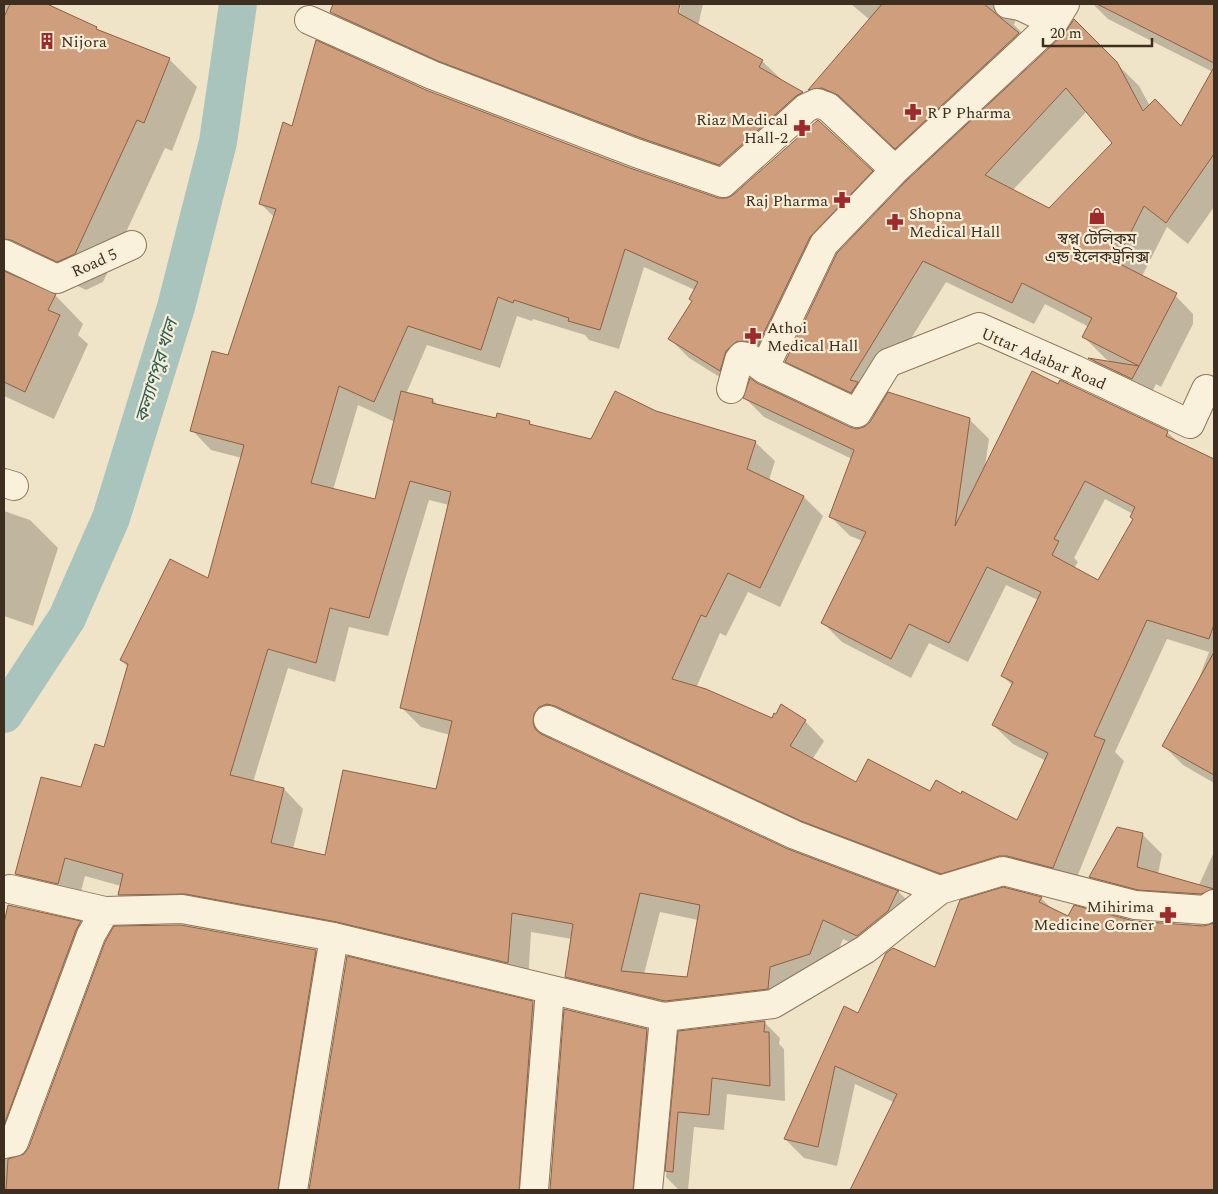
<svg xmlns="http://www.w3.org/2000/svg" width="1218" height="1194" viewBox="0 0 1218 1194" font-family="Spectral,'Noto Sans Bengali',serif">
  <style>
    .shadow { fill: #0003; fill-rule: evenodd }
    .lines { fill: none; stroke-linecap: round; stroke-linejoin: round }
    .canal { stroke: #a9c4bc; stroke-width: 38 }
    .building { fill: #cf9f7d; stroke: #8d5f41; fill-rule: evenodd }
    .minor-casing { stroke: #8d765c; stroke-width: 30 }
    .minor { stroke: #faf1dc; stroke-width: 28 }
    .labels { text-anchor: middle; stroke-width: 4.5; stroke-linejoin: round; paint-order: stroke }
    .poi-label { font-size: 16px; fill: #3d2e20; stroke: #f7eed8; text-anchor: start }
    .street-label { font-size: 16px; fill: #3d2e20; stroke: #f7eed8 }
    .water-label { font-size: 18px; font-style: italic; fill: #2f5d5a; stroke: #f7eed8 }
  </style>
  <rect width="100%" height="100%" fill="#f0e4c8"/>
  <path class="shadow" d="M4,4H44L96,28L100,32L169,59L197,87L172,151L165,148L103,282L86,290L40,268L24,269L18,276L17,278L55,295L83,324L78,335L88,344L54,419L4,396Z
    M335,4H679L675,19H678L681,4H703L698,26L762,61L782,80L781,81L802,93L821,112L739,184L351,31L332,12Z
    M851,4H1054L1017,16L1014,25L1033,43L1011,85L1066,34L1074,21L1139,86L1150,106L1182,128L1213,72L1108,19L1093,4H1214V207L1188,244L1167,227L1142,276L1171,291L1193,314V324L1161,387L1156,384L1150,396L1108,376L1092,360L1113,363L1106,359L1084,337L1089,327L1045,304L1034,324L946,282L873,400L880,407L969,419L989,439L985,467L1167,432L1179,443L1214,460V783L1183,765L1164,746L1193,694L1209,652L1167,639L1115,752L1124,761L1073,887L1027,875L961,892L553,734L552,740L788,850L899,892L917,911L877,955L843,939L829,973L685,1020L585,996L566,976L572,939L531,932L528,982L139,914L119,895L121,886L85,876L78,903L36,893L17,874L82,789L105,748L128,667L121,660L209,580L242,458L211,450L192,430L229,357L275,218L260,203L293,128L426,91L630,169L718,199H727L872,171L891,191L829,257L755,361L739,389L689,358L670,339L693,302L695,290L644,267L619,349L589,340L585,335L533,319L532,321L517,316L500,368L427,345L406,394L433,400L439,406L497,419L529,422L533,426L592,441L656,412L755,442L775,461L769,480L804,497L823,516L780,607L748,592L726,636L720,633L696,688L773,719L805,721L824,741L812,760L857,784L962,795L1017,822L1046,761L1013,744L993,725L1013,686L1003,676L1038,600L1006,585L968,662L929,643L911,678L842,642L823,623L863,541L850,536L830,516L852,459L764,417L745,398L857,430L865,428L876,415L808,383L786,361L919,171L862,117L845,110L831,111L810,90L870,20ZM1087,111L1114,143L1049,210L1012,191ZM358,405L395,422L376,501L333,490ZM1105,499L1133,514L1131,517L1134,520L1098,582L1074,568L1078,562L1074,558ZM429,500L449,505L402,708L421,727L450,735L437,791L326,857L293,849L303,809L284,789L253,782L288,668L335,682L349,627L388,636ZM660,912L698,920L688,978L644,974Z
    M4,511L30,520L58,548L33,626L4,616Z
    M1142,834L1162,854L1158,874L1199,885L1214,852V913L1110,896L1091,877Z
    M1041,898L1053,910L1068,918L1204,927L1214,924V1190H939L949,1112L917,1113L855,1084L837,1166L804,1158L785,1139L858,1014L936,969Z
    M9,906L80,923L102,944L16,1154L12,1159L18,1158L316,951L337,973L302,1190H4V928Z
    M348,958L533,1003L555,1024L541,1190H310Z
    M565,1010L647,1030L668,1052L656,1190H551Z
    M764,1022L780,1038L779,1044L784,1049L785,1101L727,1094L724,1130L694,1127L688,1190H679L666,1177L680,1032Z
    M891,1111L915,1132L907,1190H852Z"/>
  <g class="lines">
    <path class="canal" d="M4,714L67,618L111,518L176,307L218,142L238,4"/>
  </g>
  <path class="building" d="M10,4H47L97,27L96,29L170,58L144,123L137,120L75,254L57,262L11,240L4,239V17Z
    M333,4H680L678,13L763,60L759,67L803,92L796,96L719,165L641,138L438,61L330,12Z
    M882,4H984L1019,33L895,149L838,95L822,88L808,90Z
    M1097,4H1214V63Z
    M1074,19L1117,62L1143,111L1155,99L1181,126L1214,67V154L1166,223L1144,206L1116,262L1177,293L1139,366L1082,337L1092,318L1022,283L1012,303L923,261L850,380L858,382L851,393L785,362L837,253L906,181L1065,33ZM1066,88L1112,143L1049,208L985,175Z
    M316,40L426,90L630,168L718,198H727L733,195L818,120L873,171L810,237L758,345L745,341L736,342L726,351L720,371L668,339L692,301L689,299L698,282L625,249L600,330L568,321L569,318L514,300L513,303L498,297L481,350L408,326L374,402L339,386L311,483L375,499L401,391L433,399L432,403L496,418L497,413L530,421L529,424L591,439L615,391L656,411L756,441L747,469L804,496L760,588L728,573L706,617L701,615L672,679L706,689L772,718L774,713L776,714L781,704L806,720L790,746L856,782L868,759L930,791L936,780L961,794L962,791L1017,820L1048,753L992,725L1013,682L1001,676L1041,592L987,567L949,643L909,624L891,659L821,623L866,532L829,517L854,450L743,398L750,378L757,383L850,427L857,429L864,427L870,422L888,392L970,418L955,526L1032,371L1058,384L1060,380L1168,431L1166,436L1214,459V624L1209,639L1147,620L1094,736L1105,740L1053,868L1007,856H999L941,874L801,821L555,706L547,704L539,707L534,714L533,722L535,729L541,734L788,849L899,891L897,892L888,911L857,936L823,920L810,954L770,967L768,989L665,1001L565,977L573,924L512,913L508,963L337,922L185,894L118,895L123,874L65,858L58,884L15,874L41,777L81,787L95,744L104,747L128,664L120,660L170,559L208,578L244,445L190,431L212,351L228,355L276,209L259,204L283,122L292,126ZM410,481L451,492L400,708L452,721L436,789L343,770L325,855L271,843L284,788L230,775L268,649L316,663L330,608L369,618ZM1085,481L1135,507L1130,517L1133,519L1098,580L1052,555L1059,541L1054,539ZM640,893L700,905L687,977L621,971Z
    M4,271L56,294L48,310L60,315L25,392L4,382Z
    M1088,358L1139,366L1132,379Z
    M1214,652V775L1162,746Z
    M1117,827L1143,833L1137,867L1214,889L1201,894L1138,890L1089,877Z
    M1003,887L1042,897L1039,902L1068,916L1074,905L1134,921L1204,926L1214,923V1190H850L897,1094L835,1066L818,1147L784,1139L844,1006L858,1013L886,953L893,948L935,967L960,900Z
    M8,905L81,921L76,930L4,1125V923Z
    M181,925L316,950L278,1190H6L8,1159L24,1154L29,1147L105,942L114,926Z
    M347,956L533,1001L519,1190H309Z
    M564,1009L647,1029L633,1190H550Z
    M765,1021L764,1032H769L770,1086L712,1078L709,1115L678,1112L673,1172L665,1171L678,1031Z"/>
  <g class="lines">
    <g class="minor-casing">
      <path id="minor" d="M1008,4L1020,6L1054,22
        M309,20L432,75L636,153L723,183L806,108L817,103L828,107L895,170
        M4,254L57,279L132,245
        M764,369L857,413L888,363L979,327L1074,369L1190,424L1206,389L1214,393
        M731,389L739,360L742,356L748,357L764,369L824,244L895,170L1054,22L1065,4
        M4,483L14,486
        M548,720L795,835L940,890
        M10,889L105,911L182,909L334,937L664,1017L773,1004L866,949L940,890L1003,871L1135,905L1205,910L1214,904
        M4,1144L14,1142L91,935L105,911
        M293,1190L334,937
        M534,1190L550,990
        M648,1190L664,1017"/>
    </g>
    <use href="#minor" class="minor"/>
  </g>
  <defs>
    <g id="building-bare" transform="scale(1.35)"><path d="M-4-6H4V6H1V3H-1V6H-4ZM-2.5-4.3h1.7v1.8h-1.7ZM.8-4.3h1.7v1.8H.8ZM-2.5-1h1.7V.8h-1.7ZM.8-1h1.7V.8H.8Z" fill="#9e2a2b" stroke="#f7eed8" stroke-width="2.5" paint-order="stroke"/></g>
    <g id="pharmacy-bare" transform="scale(1.35)"><path d="M-2-6h4v4h4v4h-4v4h-4v-4h-4v-4h4Z" fill="#9e2a2b" stroke="#f7eed8" stroke-width="2.5" paint-order="stroke"/></g>
    <g id="shop-bare" transform="scale(1.35)"><path d="M-5-2.5h2.3a2.7 3.5 0 0 1 5.4 0H5L5.5 6h-11ZM-1.5-2.5h3a1.5 2.3 0 0 0-3 0Z" fill="#9e2a2b" stroke="#f7eed8" stroke-width="2.5" paint-order="stroke"/></g>
  </defs>
  <g fill-rule="evenodd">
    <use href="#building-bare" x="47" y="41"/>
    <use href="#pharmacy-bare" x="913" y="112"/>
    <use href="#pharmacy-bare" x="802" y="128"/>
    <use href="#pharmacy-bare" x="842" y="200"/>
    <use href="#shop-bare" x="1097" y="216"/>
    <use href="#pharmacy-bare" x="895" y="222"/>
    <use href="#pharmacy-bare" x="753" y="336"/>
    <use href="#pharmacy-bare" x="1168" y="915"/>
  </g>
  <g class="labels">
    <g class="poi-label">
      <text x="61" y="47">Nijora</text>
      <text x="927" y="118">R P Pharma</text>
      <text x="788" y="125" text-anchor="end">Riaz Medical<tspan x="788" dy="18">Hall-2</tspan></text>
      <text x="828" y="206" text-anchor="end">Raj Pharma</text>
      <text x="909" y="219">Shopna<tspan x="909" dy="18">Medical Hall</tspan></text>
      <text x="1097" y="244" text-anchor="middle">স্বপ্ন টেলিকম<tspan x="1097" dy="18">এন্ড ইলেকট্রনিক্স</tspan></text>
      <text x="767" y="333">Athoi<tspan x="767" dy="18">Medical Hall</tspan></text>
      <text x="1154" y="912" text-anchor="end">Mihirima<tspan x="1154" dy="18">Medicine Corner</tspan></text>
    </g>
    <g class="street-label">
      <text transform="translate(94 262) rotate(-24)" y="6">Road 5</text>
      <text transform="translate(1044 358) rotate(23)" y="6">Uttar Adabar Road</text>
    </g>
    <g class="water-label">
      <text transform="translate(156 371) rotate(-73)" y="6">কল্যাণপুর খাল</text>
    </g>
  </g>
  <rect width="1218" height="1194" fill="none" stroke="#3d2e20" stroke-width="10"/>
  <path d="M1043 38v8h109v-8" fill="none" stroke="#3d2e20" stroke-width="2.5"/>
  <text x="1050" y="38" font-size="15" fill="#3d2e20" stroke="#f7eed8" stroke-width="4" paint-order="stroke">20 m</text>
</svg>
